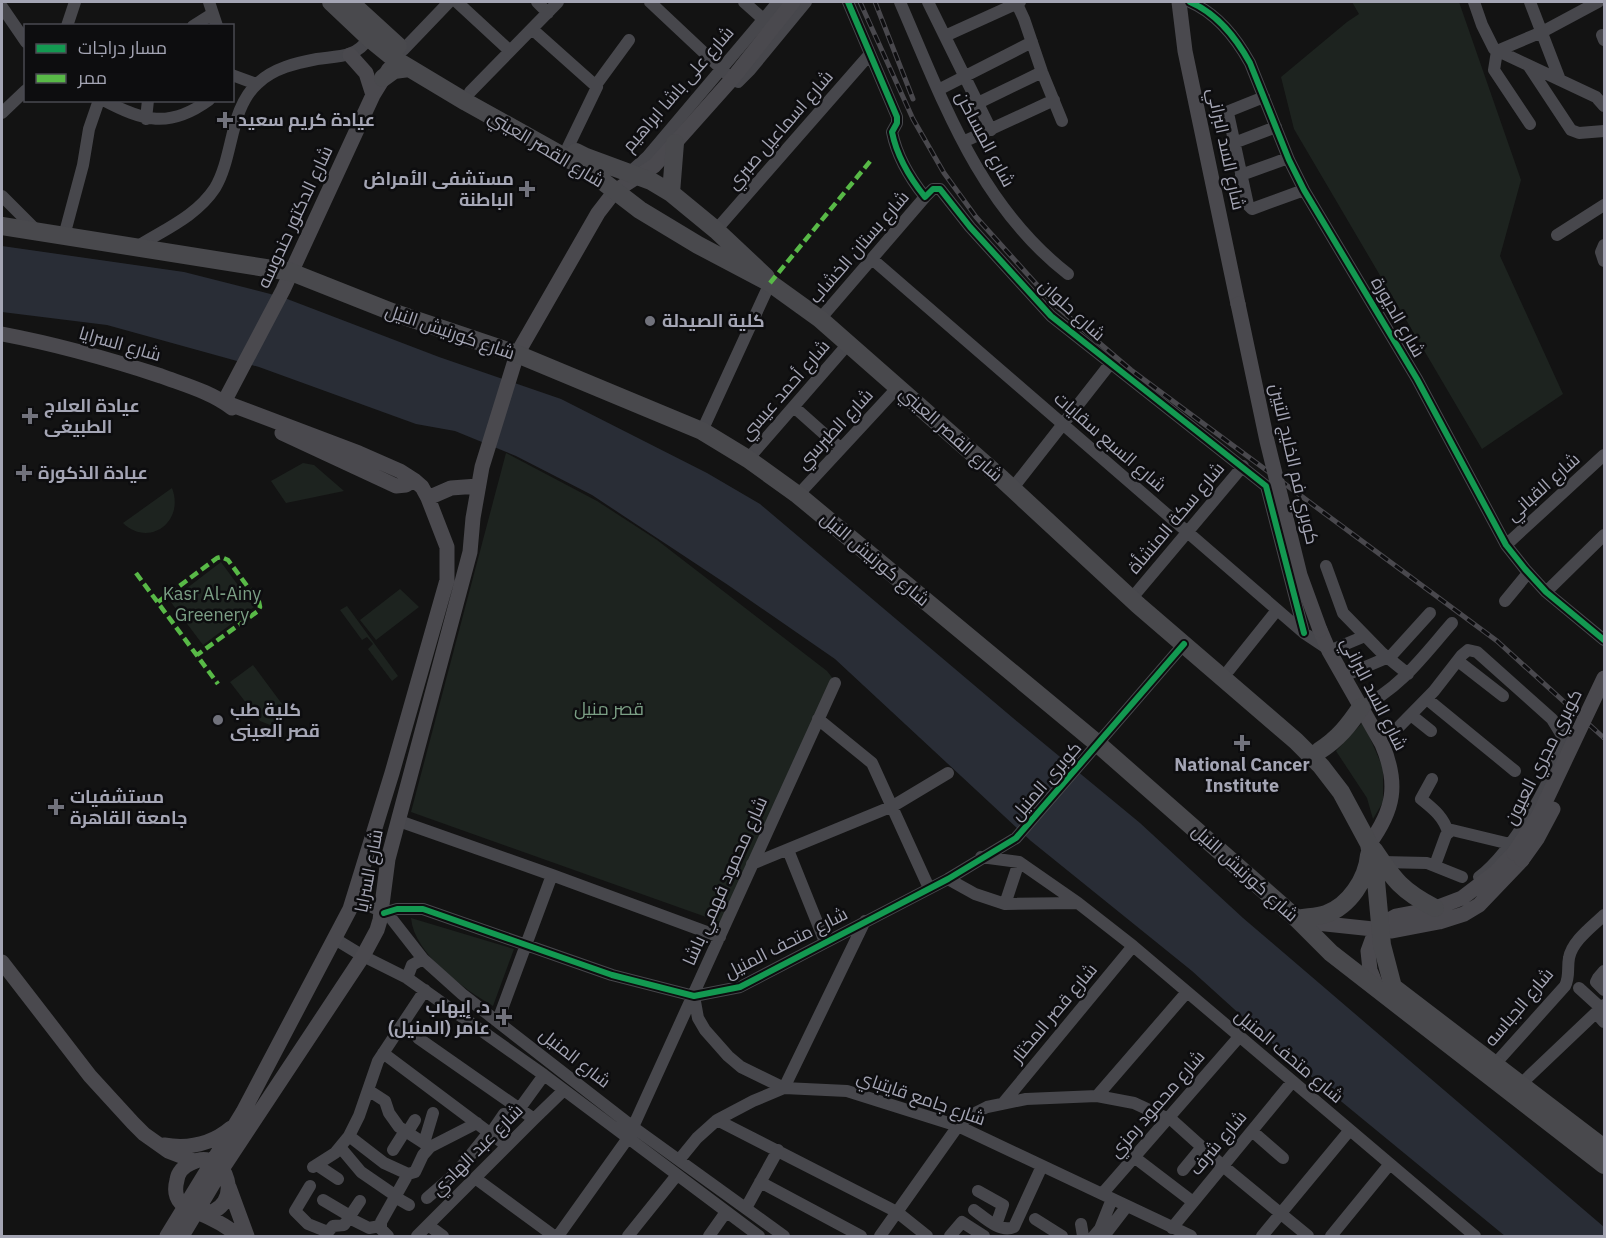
<svg xmlns="http://www.w3.org/2000/svg" width="1606" height="1238" viewBox="0 0 1606 1238" font-family="'IBM Plex Sans',Cairo,sans-serif">
  <style>
    .green { fill: #1d231f }
    .water { fill: #292d36 }
    .lines { fill: none; stroke-linecap: round; stroke-linejoin: round }
    .minor { stroke: #47474c; stroke-width: 12 }
    .major { stroke: #4a494e; stroke-width: 15 }
    .highway { stroke: #49494d; stroke-width: 18 }
    .rail-casing { stroke: #49484d; stroke-width: 5 }
    .rail { stroke: #0d0d0f; stroke-width: 3; stroke-dasharray: 9; stroke-linecap: butt }
    .major-bridge { stroke: #4a494e; stroke-width: 15 }
    .quiet { stroke: #58b947; stroke-width: 4.5; stroke-dasharray: 9 4.5; stroke-linecap: butt }
    .cycleway-casing { stroke: #0d0d0f; stroke-width: 10 }
    .cycleway { stroke: #139951; stroke-width: 6 }
    .poi-dot { fill: #71727c; stroke: #0d0d0f; stroke-width: 2 }
    .labels { text-anchor: middle; stroke-width: 5; stroke-linejoin: round; paint-order: stroke }
    .street-label { font-size: 18px; fill: #a4a5b4; stroke: #0d0d0f }
    .poi-label { font-size: 18px; font-weight: bold; fill: #a4a5b4; stroke: #0d0d0f; text-anchor: start }
    .park-label { font-size: 18px; fill: #7b9f85; stroke: #0d0d0f }
  </style>
  <rect width="100%" height="100%" fill="#131313"/>
  <path class="green" d="M1352,2H1459L1521,180L1500,256L1563,394L1482,449L1294,129L1281,77L1347,22L1359,14Z
    M506,453L597,501L657,540L827,671L834,680L723,923L411,812Z
    M303,463L314,465L344,491L286,503L271,481Z
    M172,488C185,522 149,548 123,523Z
    M221,562L254,607L203,645L170,601Z
    M400,589L419,607L376,640L360,620Z
    M347,606L398,676L392,681L368,649L373,644L367,637L362,640L340,610Z
    M253,665L288,712L270,725L260,721L230,682Z
    M1363,722L1383,768V802L1373,819L1367,798L1336,751Z
    M411,918L514,949L493,1006C464,989 414,954 411,918Z"/>
  <path class="water" d="M2,246L184,272L282,297L439,357L561,399L707,473L760,504L1013,718L1140,823L1243,918L1604,1227V1236H1505L1286,1056L1192,971L1031,841L835,659L728,585L592,495L516,456L455,431L416,424L259,367L107,325L2,312Z"/>
  <g class="lines">
    <path class="minor" d="M209,2L217,26
      M457,2L510,51
      M537,2L548,13
      M650,2L732,79L738,82L750,70L806,2
      M744,2L763,19
      M848,2L897,117V123L892,132C897,157 909,177 925,197L933,189H940L970,227L1051,316L1266,486L1304,633
      M900,2C943,101 979,205 1068,274
      M928,2L991,130
      M1190,2C1218,14 1236,38 1250,63L1289,160L1304,190L1417,379L1506,545L1525,569L1546,592L1604,640
      M1474,2L1482,25L1494,49L1596,97L1604,106
      M1530,2L1560,80
      M1017,4L1024,19L1042,72L1062,121
      M2,7L26,42
      M67,26L75,2
      M193,26L212,14
      M532,29L597,87L568,147
      M1602,35L1604,40
      M945,36L1020,2
      M403,50L449,2
      M1497,51L1542,32L1598,2
      M1497,51L1494,70L1530,124
      M1528,65L1571,130L1579,133L1604,131
      M232,75L256,84
      M596,85L629,40
      M938,90L1032,42
      M470,92L558,2
      M1264,97L1229,111L1228,113L1248,205L1252,209L1304,190
      M103,100C143,121 169,129 209,100
      M978,103L1042,72
      M2,113L26,90
      M146,119L148,100
      M963,142L1054,100
      M1234,143L1276,127
      M629,173L647,157L778,2
      M1241,175L1288,158
      M2,196L37,231
      M716,230L870,54
      M1557,235L1604,205
      M64,236L83,165L89,129L99,100
      M1604,245L1601,252L1604,261
      M135,248C163,230 196,217 215,188C234,156 229,109 258,83C274,68 296,63 317,59C338,56 356,58 369,38
      M872,259L1304,633L1328,649
      M820,319L925,197
      M794,407L840,448
      M702,431L770,283
      M748,459L848,344
      M1012,489L1110,364
      M798,495L898,387
      M1506,545L1604,455
      M1326,566L1343,613L1382,653L1408,674
      M1137,592L1243,466
      M1546,592L1604,535
      M1505,601L1528,573
      M1329,651L1365,636
      M1458,661L1503,696
      M1229,670L1277,610
      M1344,676L1391,656L1430,613
      M1427,699L1515,771
      M1361,707C1400,689 1424,655 1452,623
      M1411,715L1431,731
      M818,719L872,763L929,888
      M1382,744L1434,691L1462,655L1468,650L1477,652L1552,719L1563,737C1557,777 1511,853 1479,877
      M1432,779L1421,799C1433,809 1443,816 1448,832
      M399,821L552,875L720,937
      M788,850L825,942
      M981,857L1019,862L1078,903L1133,946L1475,1236
      M1382,862L1427,863L1462,877
      M752,864L893,806L948,773
      M1435,865L1446,835L1452,830L1510,844
      M948,879L975,894L1005,904L1078,903
      M354,899L381,911L391,918L423,959L462,994L633,1127L784,1236
      M1005,904L1019,862
      M384,913L397,909H423L612,975L694,996L740,987L948,879L1016,838L1184,644
      M335,939L363,956L407,978L544,1075L759,1236
      M1604,971L1598,978L1596,982L1604,990
      M407,978L412,965L423,959
      M1579,988L1601,1008
      M694,996L698,1018L705,1030L728,1056L741,1067L784,1088L865,921
      M1596,1013L1604,1022
      M498,1020L552,875
      M418,1038L534,1119
      M383,1053L507,1146
      M1495,1064L1565,986C1570,976 1567,968 1569,958C1572,941 1592,927 1604,915
      M1521,1084L1604,1005
      M368,1090L385,1101L389,1113L399,1127L430,1147
      M1097,1096L1187,992
      M1004,1102L1133,946
      M520,1108L544,1075
      M717,1120L897,1212L927,1236
      M633,1127L835,683
      M1252,1131L1283,1158
      M407,1133L415,1120
      M491,1133L504,1114
      M349,1136L384,1163L408,1174
      M424,1143L433,1113
      M340,1147L361,1172L396,1196
      M393,1150L405,1131
      M1134,1157L1193,1202
      M679,1160L697,1138L717,1120L753,1101L784,1088L847,1091L958,1126L1191,1236
      M317,1165L338,1179
      M313,1167L335,1153L349,1136L359,1116L378,1061L425,990
      M1183,1170L1202,1147
      M475,1178L554,1236
      M760,1182L861,1236
      M310,1186L295,1211L308,1224L328,1232L333,1226L344,1225L360,1201
      M978,1191L1003,1205L996,1225
      M1102,1194L1239,1037
      M395,1197L409,1205
      M427,1198L457,1172L489,1132
      M323,1200L350,1216
      M746,1208L778,1150
      M974,1210C985,1218 1000,1233 1014,1227L1042,1166
      M349,1218L369,1228L380,1226
      M1035,1219L1062,1236
      M1081,1224L1083,1236
      M428,1225L443,1236
      M1172,1228L1292,1082
      M388,1236L381,1229V1222L408,1174L415,1172L423,1155L430,1147L477,1123
      M417,1236L534,1119L564,1090
      M558,1236L628,1138
      M628,1236L677,1175
      M709,1236L726,1212
      M880,1236L958,1126L971,1115L987,1107L1026,1099L1097,1096L1134,1103L1173,1121L1223,1166L1308,1236
      M950,1236L962,1222L984,1236
      M1094,1236L1100,1229L1112,1199
      M1104,1236L1127,1206
      M1262,1236L1349,1131
      M1331,1236L1389,1165"/>
    <path class="major" d="M1179,2L1185,51L1238,304
      M350,55L366,73L373,95
      M2,334C55,344 109,359 161,376C185,385 211,392 232,408
      M282,433L396,486L406,485L414,480
      M428,498L451,488L478,486
      M1320,630L1329,651L1382,744C1399,784 1394,810 1369,844
      M1307,922L1392,931L1439,922L1464,914L1479,905L1522,860
      M2,962L90,1076L133,1123L144,1134L168,1151L194,1161
      M1378,990L1370,970L1368,951L1372,940L1387,921L1396,916L1433,909L1462,898L1496,872L1514,853
      M164,1145C188,1149 212,1144 231,1128
      M229,1187L247,1236
      M201,1214C248,1210 227,1144 191,1163C184,1166 178,1172 177,1180C170,1206 191,1209 208,1217C219,1222 229,1228 239,1236
      M167,1236L243,1112L350,909L392,773L447,580V547L428,498L422,487L414,480L400,471L359,453L224,402L283,290L373,95L389,69
      M182,1236L222,1169L363,956L377,930L380,920L388,859L470,552L473,518L482,467L517,354L598,213L615,191L654,166L675,143L732,79L793,2"/>
    <path class="highway" d="M331,2L369,38L396,60L466,102L588,170L640,210L698,245L770,283L820,319L1002,479L1138,605L1296,741L1321,766L1341,792L1369,844L1376,881L1382,945L1393,987L1604,1148
      M350,2L398,46
      M383,78L394,70L409,68
      M576,152L586,157L651,181L671,193L716,230L766,277
      M671,193L675,143
      M2,226L291,272L392,312L517,354L702,431L748,459L798,495L1098,744L1297,919L1331,953L1604,1165
      M1319,751C1338,739 1349,725 1361,707
      M1374,850C1394,880 1402,891 1435,908
      M1297,919C1306,917 1317,917 1326,914C1349,906 1367,879 1369,855"/>
    <g class="rail-casing">
      <path id="rail" d="M860,2L913,119L944,173L976,217L1056,306L1131,370L1497,641L1604,738
        M875,2L913,99"/>
    </g>
    <use href="#rail" class="rail"/>
    <path class="major-bridge" d="M1238,304L1267,441L1300,575L1320,630
      M1514,853L1539,815L1604,678
      M1522,860L1537,839L1553,809"/>
    <path class="quiet" d="M770,283L872,159
      M136,573L218,684
      M158,602L217,558L221,557L228,560L259,602L260,607L258,611L197,655"/>
    <g class="cycleway-casing">
      <path id="cycleway" d="M848,2L897,117V123L892,132C897,157 909,177 925,197L933,189H940L970,227L1051,316L1266,486L1304,633
        M1190,2C1218,14 1236,38 1250,63L1289,160L1304,190L1417,379L1506,545L1525,569L1546,592L1604,640
        M384,913L397,909H423L612,975L694,996L740,987L948,879L1016,838L1184,644"/>
    </g>
    <use href="#cycleway" class="cycleway"/>
  </g>
  <g class="poi-dot">
    <path d="M222 111h6v6h6v6h-6v6h-6v-6h-6v-6h6z"/>
    <path d="M524 180h6v6h6v6h-6v6h-6v-6h-6v-6h6z"/>
    <circle cx="650" cy="321" r="6"/>
    <path d="M27 407h6v6h6v6h-6v6h-6v-6h-6v-6h6z"/>
    <path d="M21 464h6v6h6v6h-6v6h-6v-6h-6v-6h6z"/>
    <circle cx="218" cy="720" r="6"/>
    <path d="M1239 734h6v6h6v6h-6v6h-6v-6h-6v-6h6z"/>
    <path d="M53 798h6v6h6v6h-6v6h-6v-6h-6v-6h6z"/>
    <path d="M501 1008h6v6h6v6h-6v6h-6v-6h-6v-6h6z"/>
  </g>
  <g class="labels">
    <g class="street-label">
      <text transform="translate(678 89) rotate(-49)" y="6">شارع على باشا ابراهيم</text>
      <text transform="translate(780 130) rotate(-49)" y="6">شارع اسماعيل صبري</text>
      <text transform="translate(985 139) rotate(62)" y="6">شارع المساكن</text>
      <text transform="translate(546 149) rotate(31)" y="6">شارع القصر العيني</text>
      <text transform="translate(1226 149) rotate(78)" y="6">شارع السد البراني</text>
      <text transform="translate(295 217) rotate(-65)" y="6">شارع الدكتور حندوسه</text>
      <text transform="translate(859 247) rotate(-49)" y="6">شارع بستان الخشاب</text>
      <text transform="translate(1072 310) rotate(42)" y="6">شارع حلوان</text>
      <text transform="translate(1398 317) rotate(60)" y="6">شارع الديورة</text>
      <text transform="translate(450 332) rotate(19)" y="6">شارع كورنيش النيل</text>
      <text transform="translate(120 344) rotate(16)" y="6">شارع السرايا</text>
      <text transform="translate(785 390) rotate(-49)" y="6">شارع أحمد عيسي</text>
      <text transform="translate(835 429) rotate(-47)" y="6">شارع الطبرسي</text>
      <text transform="translate(951 434) rotate(42)" y="6">شارع القصر العيني</text>
      <text transform="translate(1110 442) rotate(41)" y="6">شارع السبع سقايات</text>
      <text transform="translate(1294 464) rotate(77)" y="6">كوبري فم الخليج التبين</text>
      <text transform="translate(1543 487) rotate(-42)" y="6">شارع القباني</text>
      <text transform="translate(1176 518) rotate(-50)" y="6">شارع سكة المنشأة</text>
      <text transform="translate(875 559) rotate(40)" y="6">شارع كورنيش النيل</text>
      <text transform="translate(1374 694) rotate(63)" y="6">شارع السد البراني</text>
      <text transform="translate(1543 757) rotate(-63)" y="6">كوبري مجري العيون</text>
      <text transform="translate(1046 781) rotate(-49)" y="6">كوبرى المنيل</text>
      <text transform="translate(369 871) rotate(-79)" y="6">شارع السرايا</text>
      <text transform="translate(1245 873) rotate(42)" y="6">شارع كورنيش النيل</text>
      <text transform="translate(725 881) rotate(-66)" y="6">شارع محمود فهمي باشا</text>
      <text transform="translate(786 943) rotate(-27)" y="6">شارع متحف المنيل</text>
      <text transform="translate(1519 1007) rotate(-50)" y="6">شارع الجباسه</text>
      <text transform="translate(1054 1013) rotate(-50)" y="6">شارع قصر المختار</text>
      <text transform="translate(1289 1056) rotate(40)" y="6">شارع متحف المنيل</text>
      <text transform="translate(575 1058) rotate(38)" y="6">شارع المنيل</text>
      <text transform="translate(921 1098) rotate(19)" y="6">شارع جامع قايتباي</text>
      <text transform="translate(1157 1104) rotate(-49)" y="6">شارع محمود رمزي</text>
      <text transform="translate(1218 1143) rotate(-50)" y="6">شارع شرف</text>
      <text transform="translate(477 1150) rotate(-45)" y="6">شارع عبد الهادي</text>
    </g>
    <g class="poi-label">
      <text x="238" y="126">عيادة كريم سعيد</text>
      <text x="514" y="185" text-anchor="end">مستشفى الأمراض<tspan x="514" dy="21">الباطنة</tspan></text>
      <text x="662" y="327">كلية الصيدلة</text>
      <text x="44" y="412">عيادة العلاج<tspan x="44" dy="21">الطبيغى</tspan></text>
      <text x="38" y="479">عيادة الذكورة</text>
      <text x="230" y="716">كلية طب<tspan x="230" dy="21">قصر العينى</tspan></text>
      <text x="1242" y="771" text-anchor="middle">National Cancer<tspan x="1242" dy="21">Institute</tspan></text>
      <text x="70" y="803">مستشفيات<tspan x="70" dy="21">جامعة القاهرة</tspan></text>
      <text x="490" y="1013" text-anchor="end">د. إيهاب<tspan x="490" dy="21">عامر (المنيل)</tspan></text>
    </g>
    <g class="park-label">
      <text x="212" y="600">Kasr Al-Ainy<tspan x="212" dy="21">Greenery</tspan></text>
      <text x="609" y="715">قصر منيل</text>
    </g>
  </g>
  <rect width="1606" height="1238" fill="none" stroke="#a4a5b4" stroke-width="6"/>
  <rect x="24" y="24" width="210" height="78" fill="#0d0d0f" stroke="#494a51" stroke-width="1.5"/>
  <rect x="36" y="44" width="30" height="9" fill="#139951" stroke="#494a51" stroke-width="1.5"/>
  <text x="78" y="54" font-size="18" fill="#a4a5b4">مسار دراجات</text>
  <rect x="36" y="74" width="30" height="9" fill="#58b947" stroke="#494a51" stroke-width="1.5"/>
  <text x="78" y="84" font-size="18" fill="#a4a5b4">ممر</text>
</svg>
